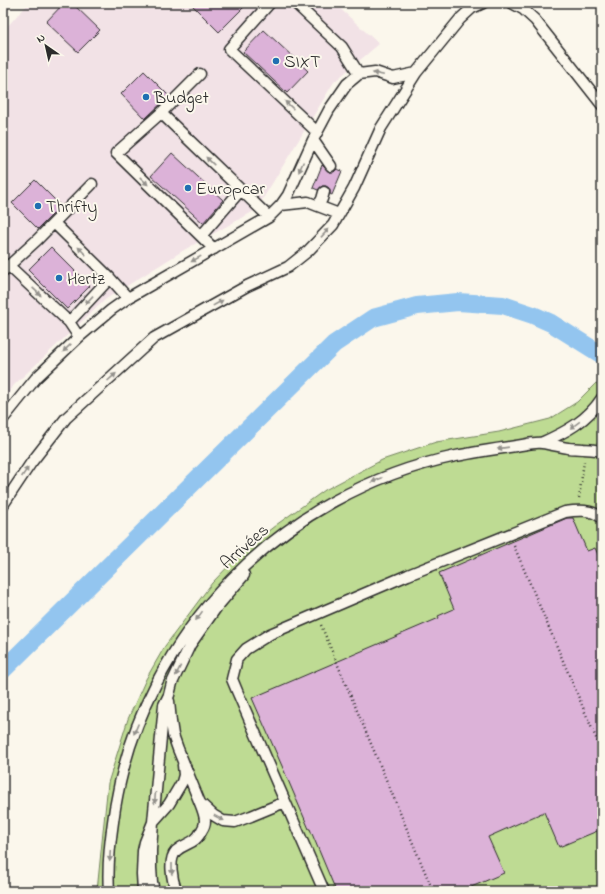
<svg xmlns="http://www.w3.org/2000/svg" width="605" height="894" viewBox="0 0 605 894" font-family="'Indie Flower',sans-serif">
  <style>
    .built { fill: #f2e2e6 }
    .green { fill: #bedb93; stroke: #74835f }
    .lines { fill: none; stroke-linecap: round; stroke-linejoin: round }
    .canal { stroke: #93c5ef; stroke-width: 18 }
    .building { fill: #dcb2d8; stroke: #2b2b2b }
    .service-casing { stroke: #2b2b2b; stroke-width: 13 }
    .path { stroke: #2b2b2b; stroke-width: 2.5; stroke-dasharray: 1 3; stroke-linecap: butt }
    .service { stroke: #fbf7ec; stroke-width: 10 }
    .oneway { fill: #93918c }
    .poi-dot { fill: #1f6fb2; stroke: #fbf7ec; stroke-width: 1.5 }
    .labels { text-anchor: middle; stroke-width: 4; stroke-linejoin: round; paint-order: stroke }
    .poi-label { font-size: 18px; fill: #2b2b2b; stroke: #fbf7ec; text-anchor: start }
    .street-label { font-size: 18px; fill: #2b2b2b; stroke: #fbf7ec }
  </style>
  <rect width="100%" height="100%" fill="#fbf7ec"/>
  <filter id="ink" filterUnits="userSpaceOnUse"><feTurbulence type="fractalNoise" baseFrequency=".025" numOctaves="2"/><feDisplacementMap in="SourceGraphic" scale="8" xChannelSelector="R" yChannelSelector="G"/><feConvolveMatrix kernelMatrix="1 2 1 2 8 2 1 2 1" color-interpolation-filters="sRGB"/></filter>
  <g filter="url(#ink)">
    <path class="built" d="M29,3H334L379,44L334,82L256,210L184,250L106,299L14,385L3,402V31Z"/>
    <path class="green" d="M596,383L602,386V891H97L108,783L128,719L146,679L165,646L212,583L244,550L276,525L325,490L382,460L436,442L499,432L550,419L577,402Z"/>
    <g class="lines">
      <path class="canal" d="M3,670L334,344L373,318L417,306L458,302L503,305L533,315L551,323L602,355"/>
    </g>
    <path class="building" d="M64,3H72L100,30L78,52L46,22Z
      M190,3H248L219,32Z
      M264,30L308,71L287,93L243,52Z
      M144,71L169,96L145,119L121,94Z
      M172,153L223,200L203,223L151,176Z
      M322,165L329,172H334L337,169L342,171L332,195L330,194V191L329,188L326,186H322L318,190L313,188Z
      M35,180L61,206L38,229L12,203Z
      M51,247L90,286L67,309L28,270Z
      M567,518H573L587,551L595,548L602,563V829L559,847L544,812L488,837L504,873L462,891H336L310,829H309L282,766L252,698L439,618L438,616L454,609L439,573Z"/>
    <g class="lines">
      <g class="service-casing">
        <path id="service" d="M270,3L229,49L317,132
          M295,3L342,47L359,74
          M512,3L523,9L535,20L602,105
          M200,74L161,113L116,153L214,249
          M161,113L269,217
          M313,140L331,166
          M281,205L308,202L318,206L322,199L324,192
          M318,206L339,214
          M54,223L110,278L128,298
          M201,236L241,190
          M8,265L69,322L79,337
          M3,271L37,240L92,184
          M69,322L110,278
          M3,419L36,378L79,337L111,310L128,298L269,217L281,205L288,195L313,140L329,110L347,84L359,74L375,72L393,78L416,73
          M541,443C566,432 587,421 602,398
          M3,505L31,463L66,418L154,338L247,286L288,267L308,251L333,225L354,188L381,128L416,73L460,19L472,8L483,3
          M169,701L171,722L173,735L178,749L200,803L213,815L223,821L235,822L251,816L285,802
          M176,890C172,879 168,860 176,851C186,842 195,845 202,830C204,827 205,824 205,821C205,815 202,808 200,803
          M109,891C107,864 111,835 115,808C144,632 282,492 456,456C476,452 496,449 516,446C524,445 534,442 542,443C551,444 560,447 568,448C573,449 578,448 583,449C590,449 596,450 602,451
          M143,891L142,874L143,851L145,842L153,822L164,705L169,695L172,683L190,645L216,608L244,575
          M154,891L152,882L151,868V850L153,822L169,804L182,782L184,775L183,765
          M324,891L237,691L232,679L237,659L246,649L270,634L408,575L565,512C578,510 592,509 602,518"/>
      </g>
      <path class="path" d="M579,498L584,461
        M514,546L602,752
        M321,625L433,891"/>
      <use href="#service" class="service"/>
    </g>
    <defs><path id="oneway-solid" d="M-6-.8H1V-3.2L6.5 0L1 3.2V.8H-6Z"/></defs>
    <g class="oneway">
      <use href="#oneway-solid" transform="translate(378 74) rotate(-168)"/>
      <use href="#oneway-solid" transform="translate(289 105) rotate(-137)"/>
      <use href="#oneway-solid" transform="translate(210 161) rotate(-136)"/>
      <use href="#oneway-solid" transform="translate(301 167) rotate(114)"/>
      <use href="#oneway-solid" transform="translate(144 181) rotate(44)"/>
      <use href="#oneway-solid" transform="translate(325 233) rotate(-47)"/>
      <use href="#oneway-solid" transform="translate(82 251) rotate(-135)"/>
      <use href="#oneway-solid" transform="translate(196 259) rotate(151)"/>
      <use href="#oneway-solid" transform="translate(37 292) rotate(43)"/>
      <use href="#oneway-solid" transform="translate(89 300) rotate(133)"/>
      <use href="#oneway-solid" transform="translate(218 303) rotate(-29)"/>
      <use href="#oneway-solid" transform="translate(67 348) rotate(136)"/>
      <use href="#oneway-solid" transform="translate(112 377) rotate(-42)"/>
      <use href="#oneway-solid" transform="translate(575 425) rotate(144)"/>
      <use href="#oneway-solid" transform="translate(503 448) rotate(172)"/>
      <use href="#oneway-solid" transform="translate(25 472) rotate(-56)"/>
      <use href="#oneway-solid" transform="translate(377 480) rotate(158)"/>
      <use href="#oneway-solid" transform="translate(199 616) rotate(126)"/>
      <use href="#oneway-solid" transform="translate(178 671) rotate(116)"/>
      <use href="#oneway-solid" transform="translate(136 729) rotate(113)"/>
      <use href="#oneway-solid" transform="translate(155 798) rotate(95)"/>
      <use href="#oneway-solid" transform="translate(219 818) rotate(27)"/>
      <use href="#oneway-solid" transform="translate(110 856) rotate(93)"/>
      <use href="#oneway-solid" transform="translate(172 869) rotate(90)"/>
    </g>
  </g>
  <g class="poi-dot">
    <circle cx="276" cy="61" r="4"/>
    <circle cx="146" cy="97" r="4"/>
    <circle cx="188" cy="188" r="4"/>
    <circle cx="38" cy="206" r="4"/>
    <circle cx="59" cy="278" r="4"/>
  </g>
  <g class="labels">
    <g class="poi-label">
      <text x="284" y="67">SIXT</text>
      <text x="154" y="103">Budget</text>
      <text x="196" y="194">Europcar</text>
      <text x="46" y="212">Thrifty</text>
      <text x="67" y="284">Hertz</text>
    </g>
    <g class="street-label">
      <text transform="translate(244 546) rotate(-42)" y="6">Arrivées</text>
    </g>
  </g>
  <rect width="605" height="894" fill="none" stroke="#fbf7ec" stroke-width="16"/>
  <rect x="8" y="8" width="589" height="878" fill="none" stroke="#2b2b2b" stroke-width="1.5" filter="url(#ink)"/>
  <g transform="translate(46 46) rotate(326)" stroke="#fbf7ec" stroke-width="3" paint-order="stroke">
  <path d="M0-3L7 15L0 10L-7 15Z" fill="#2b2b2b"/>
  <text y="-6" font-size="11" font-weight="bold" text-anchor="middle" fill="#2b2b2b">N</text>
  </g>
</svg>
